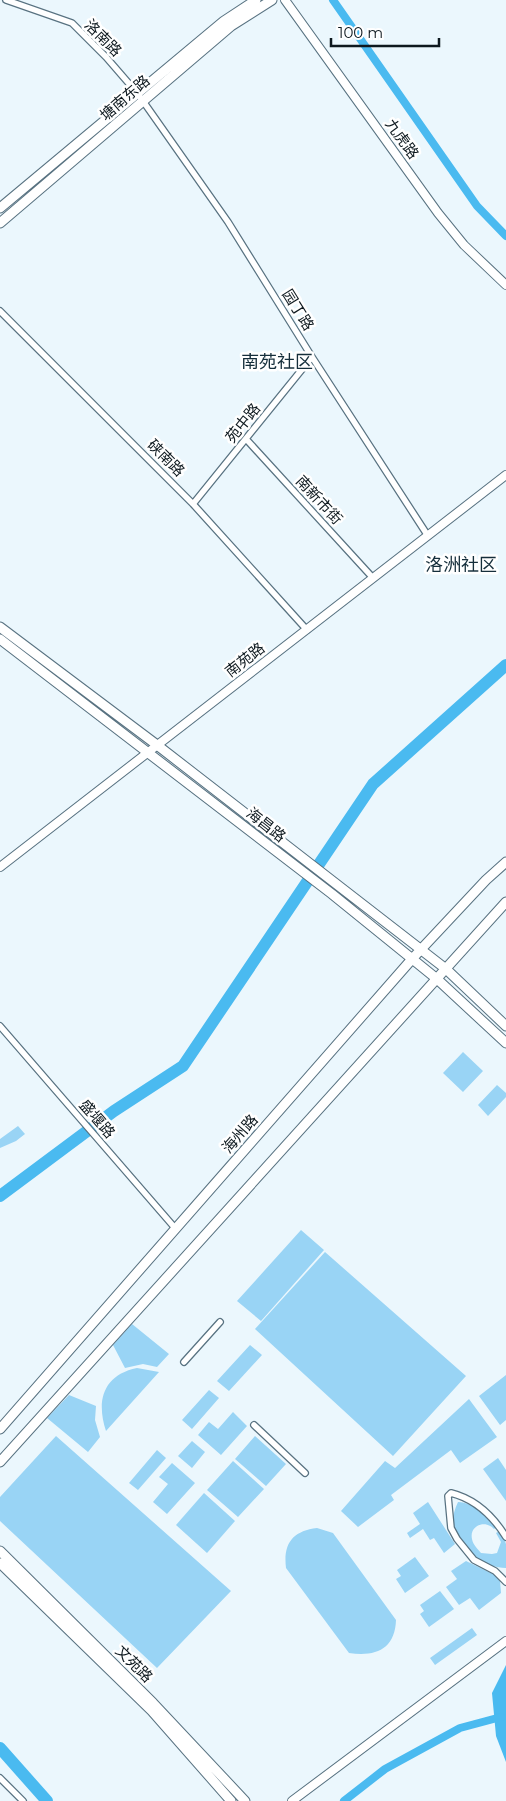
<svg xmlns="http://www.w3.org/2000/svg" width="506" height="1801" viewBox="0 0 506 1801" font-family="Montserrat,'Noto Sans SC',sans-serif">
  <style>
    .green { fill: #99d4f5 }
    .water { fill: #4abaf0 }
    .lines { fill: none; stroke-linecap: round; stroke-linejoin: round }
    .canal { stroke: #4abaf0; stroke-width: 8 }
    .river { stroke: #4abaf0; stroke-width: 12 }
    .minor-casing { stroke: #587281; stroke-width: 8 }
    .tertiary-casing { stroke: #587281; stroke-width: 10 }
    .secondary-casing { stroke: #587281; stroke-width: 11 }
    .primary-casing { stroke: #587281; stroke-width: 11 }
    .minor { stroke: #fff; stroke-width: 5.5 }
    .tertiary { stroke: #fff; stroke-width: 8 }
    .secondary { stroke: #fff; stroke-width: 9 }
    .primary { stroke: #fff; stroke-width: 9 }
    .labels { text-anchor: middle; stroke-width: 5; stroke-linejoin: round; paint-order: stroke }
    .street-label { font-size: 15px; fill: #0d181e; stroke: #fff }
    .quarter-label { font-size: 18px; fill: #152e3b; stroke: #fff }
  </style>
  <rect width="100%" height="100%" fill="#ebf7fd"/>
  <path class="green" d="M463,1052L483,1071L463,1092L443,1073Z
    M497,1085L506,1093V1097L488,1116L478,1105Z
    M18,1126L25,1134L16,1141L0,1148V1139Z
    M301,1230L324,1250L261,1321L237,1301Z
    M325,1252L466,1376L393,1456L255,1329Z
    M132,1324L169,1354L157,1367L143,1364L125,1368L113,1345Z
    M250,1345L262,1355L229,1391L217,1381Z
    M137,1368L159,1372L106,1431C96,1401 103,1375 137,1368Z
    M506,1375V1420L500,1425L479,1396Z
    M209,1390L219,1398L192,1429L182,1420Z
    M69,1395L96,1406L95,1420L100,1437L88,1452L47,1418Z
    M469,1399L497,1437L460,1463L451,1450L391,1495L394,1500L358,1527L341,1511L385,1461L395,1468Z
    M233,1412L247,1426L221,1455L198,1435L209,1422L218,1429Z
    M56,1436L231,1591L157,1668L0,1521V1497Z
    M255,1436L286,1464L266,1486L235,1459Z
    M192,1441L205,1452L192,1468L178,1456Z
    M157,1450L166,1458L138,1490L129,1483Z
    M498,1458L506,1470V1501L483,1469Z
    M233,1461L264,1489L238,1517L207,1490Z
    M172,1463L195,1483L167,1514L153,1502L168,1484L159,1477Z
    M204,1493L235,1521L207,1553L176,1525Z
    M428,1502L455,1544L444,1553L434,1538L430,1540L423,1529L410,1538L407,1533L420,1524L413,1513Z
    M458,1502C475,1503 486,1515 498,1526L494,1529C485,1519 469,1526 472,1539C473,1545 478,1549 481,1553L492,1554L497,1553L501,1542L496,1533L501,1530L506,1544V1568C485,1567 475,1558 463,1543C460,1539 456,1534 454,1529C451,1520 454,1511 458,1502Z
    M317,1528L333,1533L396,1620C395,1649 376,1657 349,1653L286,1568C283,1543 293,1531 317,1528Z
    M415,1557L429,1576L405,1593L396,1579L401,1576L397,1570Z
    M466,1561L495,1575L500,1581L501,1593L479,1610L470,1598L459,1605L446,1587L457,1579L451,1571Z
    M440,1591L454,1609L429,1627L420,1614L424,1611L420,1605Z
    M472,1628L477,1635L435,1665L430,1658Z"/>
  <path class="water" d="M506,1665V1762L496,1736L492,1693Z"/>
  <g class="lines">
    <path class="canal" d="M333,0L477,206L506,236
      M344,1801L385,1769L460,1728L501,1717"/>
    <path class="river" d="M0,1196L114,1111L183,1066L373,784L506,665
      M0,1748L47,1801"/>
    <g class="minor-casing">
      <path id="minor" d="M6,0L72,23L106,57L138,94L228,222L312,357L428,536
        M0,311L193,504L307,630
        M246,439L373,578
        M193,504L312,357
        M0,1026L175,1228
        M184,1362L220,1322
        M254,1425L305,1473
        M506,1537C493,1516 475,1499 451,1493L448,1496L451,1528L457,1539L474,1560L495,1571L506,1582
        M0,1778L23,1801"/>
    </g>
    <g class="tertiary-casing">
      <path id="tertiary" d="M285,0L438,213L464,245L506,285
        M0,867L506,475
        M292,1801L506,1641"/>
    </g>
    <g class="secondary-casing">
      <path id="secondary" d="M0,208L224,21L256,0
        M0,223L231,26L272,0
        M0,1551L153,1703L245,1801
        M0,1563L152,1711L231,1801"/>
    </g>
    <g class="primary-casing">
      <path id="primary" d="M0,627L157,745L446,969L506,1026
        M0,639L332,894L437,979L506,1043
        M0,1429L412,959L486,880L506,862
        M0,1462L506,902"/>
    </g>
    <use href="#minor" class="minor"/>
    <use href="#tertiary" class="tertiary"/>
    <use href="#secondary" class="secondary"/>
    <use href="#primary" class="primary"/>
  </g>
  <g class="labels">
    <g class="street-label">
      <text transform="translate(103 38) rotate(45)" y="5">洛南路</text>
      <text transform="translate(125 98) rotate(-41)" y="5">塘南东路</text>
      <text transform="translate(402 139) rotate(54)" y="5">九虎路</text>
      <text transform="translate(298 310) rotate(58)" y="5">园丁路</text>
      <text transform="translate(243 423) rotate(-51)" y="5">苑中路</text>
      <text transform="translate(166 458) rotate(45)" y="5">硖南路</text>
      <text transform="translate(319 500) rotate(47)" y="5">南新市街</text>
      <text transform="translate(245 660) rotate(-38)" y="5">南苑路</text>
      <text transform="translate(266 825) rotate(38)" y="5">海昌路</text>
      <text transform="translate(97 1119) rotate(49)" y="5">盛堰路</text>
      <text transform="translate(240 1134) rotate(-49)" y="5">海州路</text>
      <text transform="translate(134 1664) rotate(45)" y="5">文苑路</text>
    </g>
    <g class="quarter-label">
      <text x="277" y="368">南苑社区</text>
      <text x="461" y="571">洛洲社区</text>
    </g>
  </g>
  <path d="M331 38v8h108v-8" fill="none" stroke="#0d181e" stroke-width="2.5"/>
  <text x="338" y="38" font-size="15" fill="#0d181e" stroke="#ffffff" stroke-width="4" paint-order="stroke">100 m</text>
</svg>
